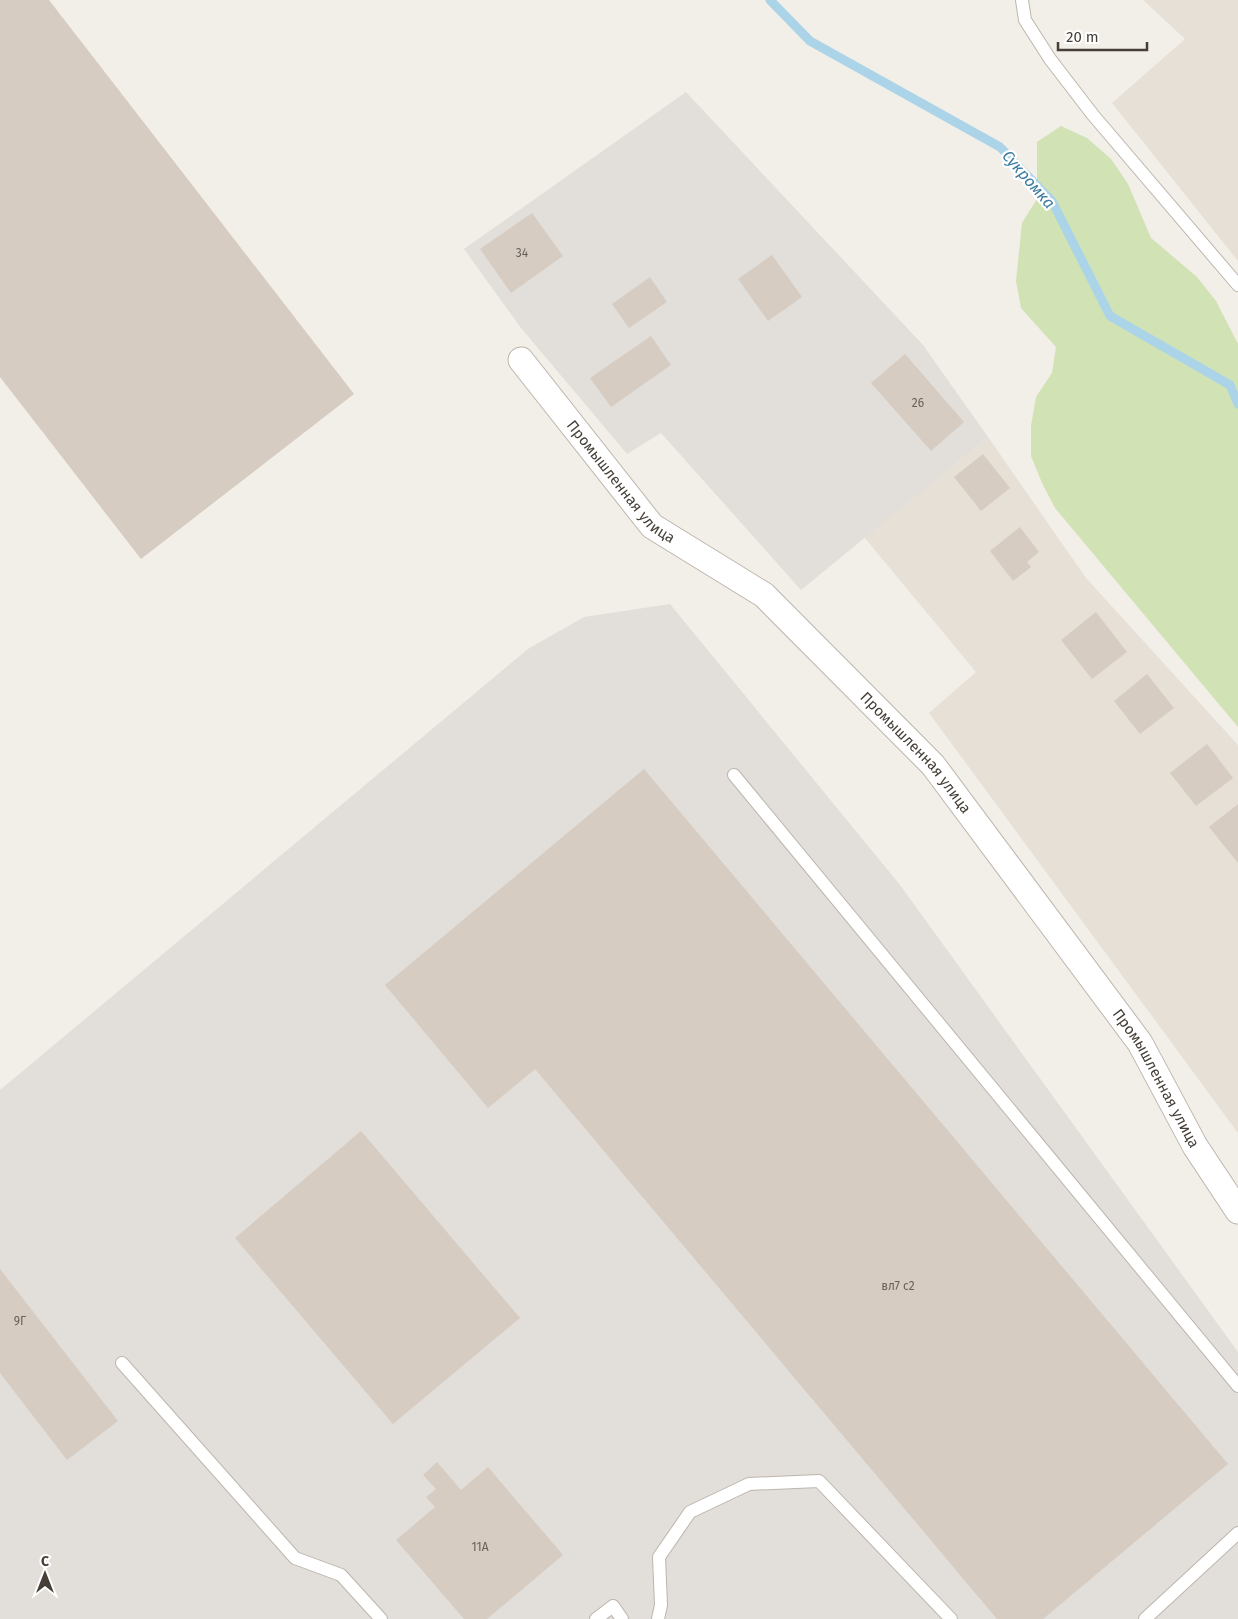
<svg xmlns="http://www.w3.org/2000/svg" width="1238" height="1619" viewBox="0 0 1238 1619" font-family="'Fira Sans',sans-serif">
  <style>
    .residential { fill: #e6e0d7 }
    .industrial { fill: #e2deda }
    .green { fill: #d1e2b5 }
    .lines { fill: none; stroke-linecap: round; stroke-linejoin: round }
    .stream { stroke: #abd4e9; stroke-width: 9 }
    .building { fill: #d6ccc2 }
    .lane-casing { stroke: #bdb5ac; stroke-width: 14 }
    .street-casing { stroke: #bdb5ac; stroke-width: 27 }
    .lane { stroke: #fff; stroke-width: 12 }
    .street { stroke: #fff; stroke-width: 25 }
    .labels { text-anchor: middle; stroke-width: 4.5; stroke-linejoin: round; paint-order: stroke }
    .number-label { font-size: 12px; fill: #69625a }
    .street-label { font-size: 15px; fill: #453f38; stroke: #fff }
    .water-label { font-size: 16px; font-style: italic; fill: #3a7b9f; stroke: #fff }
  </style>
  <rect width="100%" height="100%" fill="#f2eee8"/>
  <path class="residential" d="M1143,0H1238V261L1112,103L1185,39Z
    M988,437L1086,578L1238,745V1133L929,713L976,672L864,537Z"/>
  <path class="industrial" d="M686,92L923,345L988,437L801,590L661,433L627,454L521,328L464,249Z
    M670,604L900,885L1238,1352V1619H0V1090L528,649L584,617Z"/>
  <path class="green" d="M1061,126L1087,138L1111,159L1128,184L1151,238L1197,277L1216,301L1238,344V727L1055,508L1042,483L1031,456V426L1036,397L1052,373L1056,347L1021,308L1016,281L1022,223L1037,199V142Z"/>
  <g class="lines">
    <path class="stream" d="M770,0L810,41L1000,147L1052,201L1110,316L1230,385L1238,404"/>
  </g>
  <path class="building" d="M0,0H49L354,394L141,559L0,377Z
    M532,213L563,256L511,293L480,249Z
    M772,255L802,297L768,321L738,279Z
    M650,277L667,302L629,328L612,304Z
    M651,336L671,365L611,407L590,378Z
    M905,354L964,422L931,451L871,383Z
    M983,454L1010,488L981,511L954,477Z
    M1020,527L1039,552L1027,562L1031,567L1013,581L990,551Z
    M1096,612L1127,652L1092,679L1061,640Z
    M1147,674L1174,708L1140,734L1114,701Z
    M1207,744L1233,778L1196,806L1170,773Z
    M644,769L1228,1464L1043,1619H997L535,1069L488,1108L385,985Z
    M1238,804V863L1209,827Z
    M361,1131L520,1318L393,1424L235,1238Z
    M0,1269L118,1421L67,1460L0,1373Z
    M437,1462L461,1490L488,1467L563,1555L487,1619H464L396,1540L435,1507L426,1497L436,1489L423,1475Z"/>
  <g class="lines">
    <g class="lane-casing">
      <path id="lane" d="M1022,0L1025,20L1050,59L1093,115L1238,285
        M734,775L1238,1386
        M122,1363L295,1558L341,1575L381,1619
        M596,1619L613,1606L622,1619
        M658,1619L661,1605L659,1557L690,1512L749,1484L819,1481L951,1619
        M1145,1619L1238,1533"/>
    </g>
    <g class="street-casing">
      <g id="street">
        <path id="s1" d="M521,360L652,526L764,595L933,765L1140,1043L1195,1146L1238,1211"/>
      </g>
    </g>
    <use href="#lane" class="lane"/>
    <use href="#street" class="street"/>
  </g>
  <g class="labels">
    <g class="number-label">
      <text x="522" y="257">34</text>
      <text x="918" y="407">26</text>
      <text x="898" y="1290">вл7 с2</text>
      <text x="20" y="1325">9Г</text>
      <text x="480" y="1551">11А</text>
    </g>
    <g class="street-label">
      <text dy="5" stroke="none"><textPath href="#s1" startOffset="158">Промышленная улица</textPath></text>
      <text dy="5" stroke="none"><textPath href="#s1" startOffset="562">Промышленная улица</textPath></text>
      <text dy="5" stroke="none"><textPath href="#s1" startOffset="968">Промышленная улица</textPath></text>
    </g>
    <g class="water-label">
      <text transform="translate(1029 179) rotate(49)" y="6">Сукромка</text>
    </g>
  </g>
  <g transform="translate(45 1574)" stroke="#ffffff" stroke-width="4" paint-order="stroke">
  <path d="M0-4L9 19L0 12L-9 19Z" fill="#453f38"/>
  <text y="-8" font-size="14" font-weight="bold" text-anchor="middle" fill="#453f38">С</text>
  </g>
  <path d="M1058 42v8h89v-8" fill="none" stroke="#453f38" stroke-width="2.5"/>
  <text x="1066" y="42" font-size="15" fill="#453f38" stroke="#ffffff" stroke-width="4" paint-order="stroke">20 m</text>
</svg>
